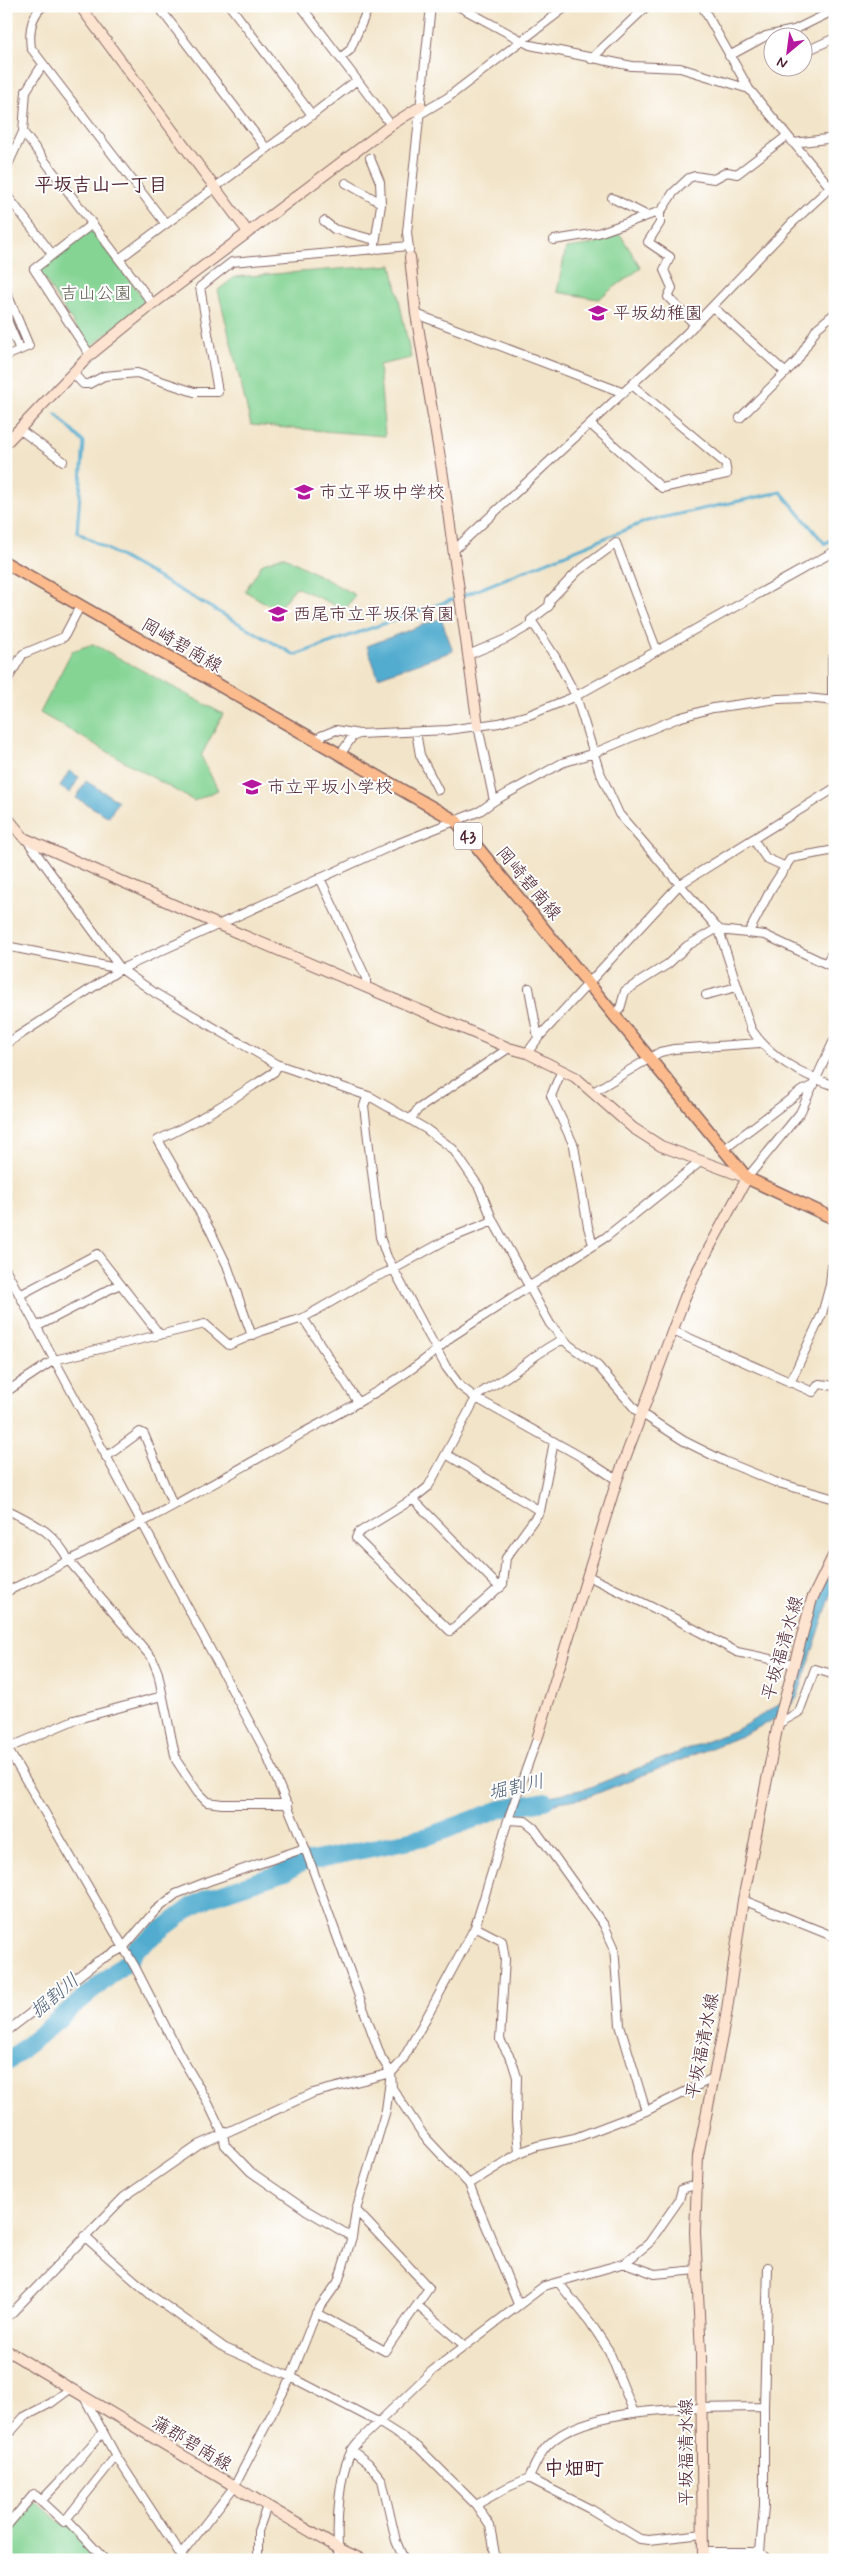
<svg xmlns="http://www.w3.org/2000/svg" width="841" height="2566" viewBox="0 0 841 2566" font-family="Mynerve,'Klee One',sans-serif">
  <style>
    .green { fill: #85d494; stroke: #687a60 }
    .water { fill: #51accf; stroke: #4e667d }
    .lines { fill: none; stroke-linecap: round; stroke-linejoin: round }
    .stream { stroke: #51accf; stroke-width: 3 }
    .river { stroke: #51accf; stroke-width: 18 }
    .street-casing { stroke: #856462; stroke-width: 10 }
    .secondary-casing { stroke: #856462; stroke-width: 12 }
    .primary-casing { stroke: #856462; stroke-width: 14 }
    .street { stroke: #fff; stroke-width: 8 }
    .secondary { stroke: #fde4d1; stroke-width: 10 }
    .primary { stroke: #fbbb8d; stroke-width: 11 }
    .labels { text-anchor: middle; stroke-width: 4; stroke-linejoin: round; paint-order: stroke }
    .shield { fill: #fff; stroke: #80626b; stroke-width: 1 }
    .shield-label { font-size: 16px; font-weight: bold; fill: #4a1f2b }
    .park-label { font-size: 18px; fill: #5f5e50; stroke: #fff }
    .poi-label { font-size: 18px; fill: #4a1f2b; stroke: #fff; text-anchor: start }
    .street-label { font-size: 18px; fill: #4a1f2b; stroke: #fff }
    .neighbourhood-label { font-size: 19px; font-weight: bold; fill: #4a1f2b; stroke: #fff }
    .water-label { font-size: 19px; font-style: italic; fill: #4d5e75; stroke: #fff }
    .quarter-label { font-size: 20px; font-weight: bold; fill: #4a1f2b; stroke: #fff }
  </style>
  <rect width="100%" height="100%" fill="#fff"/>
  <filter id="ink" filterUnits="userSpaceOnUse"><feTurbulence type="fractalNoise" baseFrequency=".02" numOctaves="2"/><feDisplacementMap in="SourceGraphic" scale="10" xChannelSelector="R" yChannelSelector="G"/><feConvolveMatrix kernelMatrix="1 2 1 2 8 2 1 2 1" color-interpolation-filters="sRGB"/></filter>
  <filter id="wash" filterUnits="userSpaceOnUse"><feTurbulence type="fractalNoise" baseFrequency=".0096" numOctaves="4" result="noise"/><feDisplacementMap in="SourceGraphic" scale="20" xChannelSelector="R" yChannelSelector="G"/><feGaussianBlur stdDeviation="1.12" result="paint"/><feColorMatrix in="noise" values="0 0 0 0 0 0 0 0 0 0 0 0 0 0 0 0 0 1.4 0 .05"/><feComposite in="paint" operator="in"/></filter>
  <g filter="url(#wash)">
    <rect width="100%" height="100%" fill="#f2e4c8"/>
    <path class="green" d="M89,231L94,233L144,299L143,303L91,347L88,346L40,272V268Z
      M620,234L641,268L598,299L557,292L566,248L595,244Z
      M392,265L411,358L379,365L385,436L251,425L218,290L235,277Z
      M283,556L355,595L345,610L296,587L277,610L245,591L263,563Z
      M93,644L223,714L201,756L218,790L194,801L40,713L72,651Z
      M36,2502L63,2525L72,2527L96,2560H6V2536Z
      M755,2556L758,2560H716V2557Z"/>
    <path class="water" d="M441,618L453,651L378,677L367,646Z
      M69,771L79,777L70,793L60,787Z
      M86,781L118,801L109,817L76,798Z
      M835,1562V1583L797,1698L790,1706L773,1720L741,1736L588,1797L521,1809L523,1801L585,1789L738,1729L789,1699L826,1581Z"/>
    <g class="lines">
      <path class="stream" d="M6,307L23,346
        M56,414L84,443L77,532L295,655L465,595L647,521L781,492L825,544L835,536"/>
      <path class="river" d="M6,2063L130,1959L136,1949L193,1906L210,1897L285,1872L301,1863L429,1836L501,1809L545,1801"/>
    </g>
  </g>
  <g filter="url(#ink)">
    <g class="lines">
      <g class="street-casing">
        <path id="street" d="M43,6C31,16 29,33 31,48L165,223
          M158,6L266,148
          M301,6L391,125
          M458,6L530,45L632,66L680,68L749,89
          M702,6L749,89L835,193
          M804,52L835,38
          M729,56L766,36L794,30L835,10
          M340,58L350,50L369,6
          M591,59L647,6
          M420,114L447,98L567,6
          M312,115L357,80
          M23,132L153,304
          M793,143L835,138
          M370,158L380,182L381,205L374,250
          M6,169L23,132L26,91L43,64
          M346,183L381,203
          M6,194L52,254
          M612,198L646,215
          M660,211V223L648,242L670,257L664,270L672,288L668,297L695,325
          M324,221L334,229L375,240
          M554,240L598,233L661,211L673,193L689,178L695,176L714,179L727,172L737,174L787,136
          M409,250L407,232L431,6
          M119,259L312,115L230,6
          M6,291L29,346L20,350
          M713,307L786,373
          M416,314L624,393
          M6,318L20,350L6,356
          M90,355L34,269L92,224
          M73,373L83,384H89L104,376L137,373L194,392H218L200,287L232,262L409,246
          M740,418L797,361L817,328L835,313
          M590,424L662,488L727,474L725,463L632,385
          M19,429L63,461
          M453,551L684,336L792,223L835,183
          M657,651L616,543L578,571L550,600L549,606L531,620L556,658L576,696L599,770L619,814L719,930L751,1029C771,1059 801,1074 835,1086
          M468,655L506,639L532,624
          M6,682L23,654L64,637L80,606
          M832,700V659L835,655
          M478,726L494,801
          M416,732L420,755L438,790
          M317,742L321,736L336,730L359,734L448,730L499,723L529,715L576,696L835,551
          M340,755L352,737L359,734
          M26,839L121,969L155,993L276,1064L371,1097L426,1129L453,1149L479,1187L493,1221L550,1324L569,1345L598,1366L636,1410L684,1441L724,1461L775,1482L835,1499
          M753,839L766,858L786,867
          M320,878L366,978V986
          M719,930L765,935L835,968
          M749,932L771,889L791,858L835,850
          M6,946L121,969
          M826,963L835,948
          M529,988L538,1038
          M706,995L737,987
          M614,1014L620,1009L625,991L668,964L687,946L718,928
          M6,1044L121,969L389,847L480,811L494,801L562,763L594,753L678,718L713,708L778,699L807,698L835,701
          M527,1053L539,1037L679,885L835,788
          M562,1070L551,1096L574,1146L588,1227L593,1245
          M593,1092L660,1052L674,1049L760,1043
          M367,1097L364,1106L380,1237L387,1257L446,1367L460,1386L476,1398L585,1459L617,1480
          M411,1119L418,1109L509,1048
          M723,1150L801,1091L814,1085
          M747,1178L800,1113L835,1038
          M6,1270L265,1751L305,1848L381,2057L391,2073L392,2088L424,2136L469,2184L518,2304
          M20,1295L97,1254L160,1335
          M303,1318L358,1402
          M36,1327L120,1284
          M673,1331L813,1392L819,1384L835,1386
          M252,1336L227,1265L210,1230L158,1140C199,1121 236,1097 274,1072L278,1065
          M790,1383L822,1314L830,1285L835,1237
          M6,1392L54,1360L205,1324L229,1345L262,1331L303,1318L371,1279L392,1270L448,1239L493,1221
          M554,1442L540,1511L506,1558L503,1584L450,1631L356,1538L358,1533L413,1499L428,1487L476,1398C484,1388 492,1387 502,1380C525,1366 537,1351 564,1339
          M446,1454L540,1511
          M106,1457L140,1432L144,1434L173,1505
          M413,1499L500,1588
          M6,1509C35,1524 54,1531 69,1561L152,1658L158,1673L176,1760L198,1793L207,1802L222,1804H288
          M588,1576L670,1616L737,1652L794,1664
          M6,1592C106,1543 204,1490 301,1434C350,1407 411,1376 451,1337L606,1237L700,1162
          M778,1724L799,1712L815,1669L835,1675
          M6,1746L135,1967L179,2053L207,2101L223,2134L225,2145L251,2172L306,2210L352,2237
          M8,1748L74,1720L162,1696
          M508,1820L525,1821L534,1828L604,1925L614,1947L620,2025L646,2111
          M743,1900L835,1937
          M475,1927L502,1941L505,1959L500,2040L512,2061L517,2077L516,2120L519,2153
          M6,2032L98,1961L123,1948L155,1911L176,1894L209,1881L305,1848
          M469,2184L519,2153L537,2146L575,2138L646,2111L713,2078
          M84,2236L152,2296L225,2348L291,2377L380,2423L418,2447L476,2505L490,2526L496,2560
          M625,2263L655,2274L697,2270
          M559,2283L590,2322L609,2351L634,2413
          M418,2306L465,2346
          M316,2313L385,2351L429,2288L356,2210
          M6,2319L124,2197L199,2145L313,2093L391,2073
          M84,2397L116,2456L184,2560
          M6,2437L24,2417L51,2403L70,2389
          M351,2450L368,2463L382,2480L396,2541L404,2560
          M529,2478L592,2510L640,2539L649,2540L703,2534
          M41,2501L61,2480L103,2432
          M476,2505L508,2487L529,2478C534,2467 539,2454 548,2445C587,2404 709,2408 764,2407
          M67,2519L105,2560
          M6,2527L34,2494L64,2522L116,2456
          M703,2552H760L768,2560
          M760,2552L764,2506V2407L768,2267
          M181,2555L234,2487L291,2377L316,2313L338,2282L352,2237L356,2210L386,2110L391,2073L402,2061L429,2013L475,1927L508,1820L538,1736
          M258,2560V2531L267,2506
          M339,2560C336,2529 337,2464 358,2442L432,2371L544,2286L625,2263L649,2243L679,2200L682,2189L695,2185"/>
      </g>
      <g class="secondary-casing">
        <path id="secondary" d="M80,6L248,232
          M410,257L416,314L443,476L478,726
          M6,443L90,355L153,304L391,125L421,106
          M6,816L24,838L219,925L509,1048L527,1053L575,1077L633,1128L661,1146L747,1178L699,1267L685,1297L617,1480L538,1736
          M6,2350L338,2548L363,2560
          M703,2560L701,2354L695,2232L698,2156L726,2016L743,1900L778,1724L812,1599L835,1552"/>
      </g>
      <g class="primary-casing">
        <path id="primary" d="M6,563L456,821L747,1178L835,1219"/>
      </g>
      <use href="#street" class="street"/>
      <use href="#secondary" class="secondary"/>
      <use href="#primary" class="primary"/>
    </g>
  </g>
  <defs>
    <g id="school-bare" transform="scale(1.5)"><path d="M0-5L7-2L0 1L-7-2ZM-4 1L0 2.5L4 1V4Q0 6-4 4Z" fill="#b5179e" stroke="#fff" stroke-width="2.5" paint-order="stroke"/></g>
  </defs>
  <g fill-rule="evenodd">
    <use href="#school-bare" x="598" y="313"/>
    <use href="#school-bare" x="304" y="492"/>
    <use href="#school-bare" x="278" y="614"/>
    <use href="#school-bare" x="252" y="787"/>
  </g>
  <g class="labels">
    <rect class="shield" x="454" y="822.5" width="28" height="27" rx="4"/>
    <g class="shield-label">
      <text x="468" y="842">43</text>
    </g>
    <g class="park-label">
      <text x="96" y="299">吉山公園</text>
    </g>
    <g class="poi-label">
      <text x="613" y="319">平坂幼稚園</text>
      <text x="319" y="498">市立平坂中学校</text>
      <text x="293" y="620">西尾市立平坂保育園</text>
      <text x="267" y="793">市立平坂小学校</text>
    </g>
    <g class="street-label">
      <text transform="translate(182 645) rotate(30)" y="6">岡崎碧南線</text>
      <text transform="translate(529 883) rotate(50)" y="6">岡崎碧南線</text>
      <text transform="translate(782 1648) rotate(-74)" y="6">平坂福清水線</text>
      <text transform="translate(702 2046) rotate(-79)" y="6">平坂福清水線</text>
      <text transform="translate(192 2443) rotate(31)" y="6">蒲郡碧南線</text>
      <text transform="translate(686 2452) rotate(-90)" y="6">平坂福清水線</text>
    </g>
    <g class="neighbourhood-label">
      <text x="101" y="191">平坂吉山一丁目</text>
    </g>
    <g class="water-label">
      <text transform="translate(516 1786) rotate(-13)" y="7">堀割川</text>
      <text transform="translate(54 1995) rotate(-40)" y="7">掘割川</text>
    </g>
    <g class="quarter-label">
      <text x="574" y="2475">中畑町</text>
    </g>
  </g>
  <rect width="841" height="2566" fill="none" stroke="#fff" stroke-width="25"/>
  <g transform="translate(788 52) rotate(209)"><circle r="24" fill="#ffffff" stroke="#b7a5aa"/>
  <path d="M0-4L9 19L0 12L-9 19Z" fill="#b5179e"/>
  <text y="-8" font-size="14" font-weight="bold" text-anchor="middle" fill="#4a1f2b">N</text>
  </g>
</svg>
